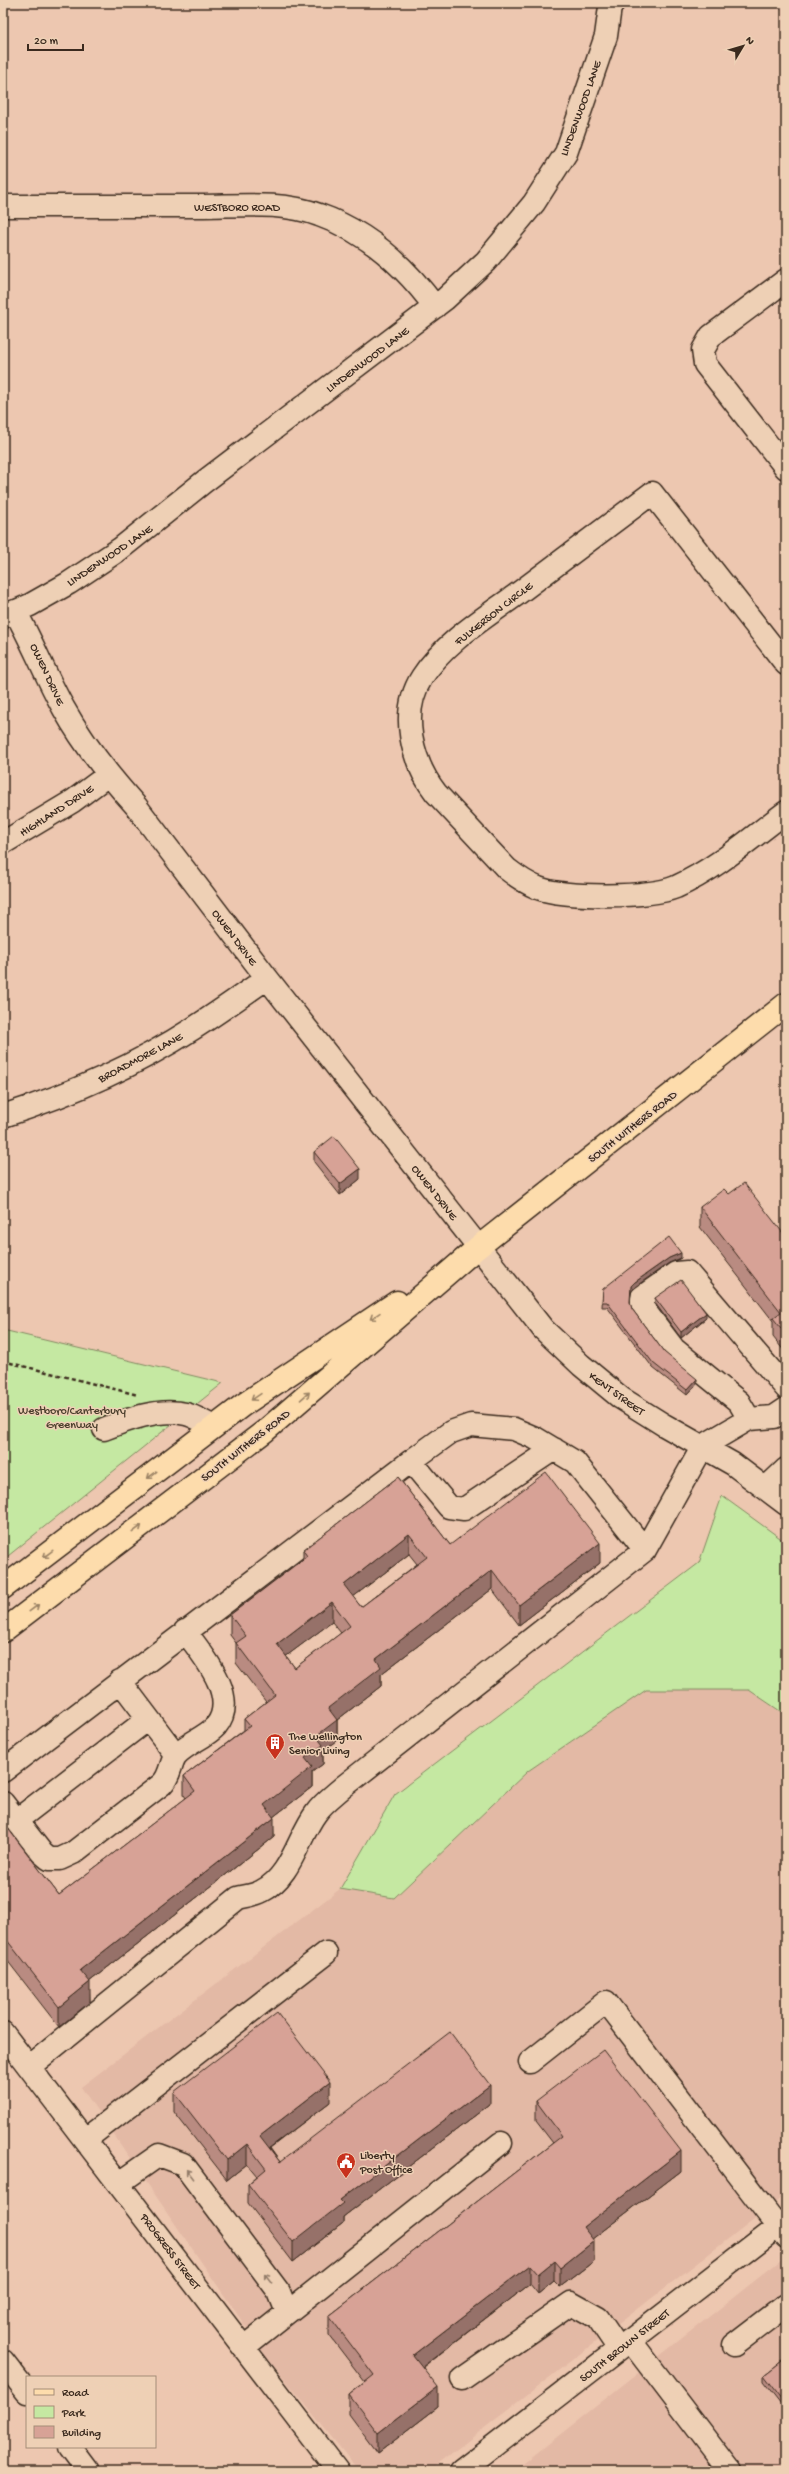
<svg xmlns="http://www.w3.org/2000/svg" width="789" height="2474" viewBox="0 0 789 2474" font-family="'Gochi Hand',sans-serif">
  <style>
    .built { fill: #e3b9a5 }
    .green { fill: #c5e8a2; stroke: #808960 }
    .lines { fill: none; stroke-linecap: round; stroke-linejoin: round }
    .minor-casing { stroke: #3b2a1e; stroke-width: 25 }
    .major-casing { stroke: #3b2a1e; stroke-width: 25 }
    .path { stroke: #3b2a1e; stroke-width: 2.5; stroke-dasharray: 4 3; stroke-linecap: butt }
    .minor { stroke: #eed0b5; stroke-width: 22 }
    .major { stroke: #fddcac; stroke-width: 22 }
    .wall { fill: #b98b81; stroke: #3b2a1e; fill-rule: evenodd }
    .shaded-wall { fill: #967169; stroke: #3b2a1e }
    .building { fill: #d7a296; stroke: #3b2a1e; fill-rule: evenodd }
    .oneway { stroke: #9c8365 }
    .oneway2 { stroke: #947d6a }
    .labels { text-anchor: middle; stroke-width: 3; stroke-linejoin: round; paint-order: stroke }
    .street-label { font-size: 12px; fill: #3b2a1e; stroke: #eed0b5 }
    .park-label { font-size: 12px; fill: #493d2b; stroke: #eed0b5 }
    .poi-label { font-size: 12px; fill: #3b2a1e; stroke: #eed0b5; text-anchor: start }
  </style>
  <rect width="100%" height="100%" fill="#edc7b0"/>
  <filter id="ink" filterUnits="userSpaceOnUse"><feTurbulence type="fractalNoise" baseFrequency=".025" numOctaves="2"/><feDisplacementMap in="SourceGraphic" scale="8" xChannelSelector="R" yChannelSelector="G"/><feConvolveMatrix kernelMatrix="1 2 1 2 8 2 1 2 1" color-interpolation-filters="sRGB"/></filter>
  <g filter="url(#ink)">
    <path class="built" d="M646,1690H749L786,1715V2194L429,2471H359L266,2356L81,2087L340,1889L394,1898L528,1771Z
      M786,2256V2471H514Z"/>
    <path class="green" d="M3,1330L223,1383L3,1560Z
      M722,1496L780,1538L786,1546V1715L749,1690H646L528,1771L394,1898L340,1889L395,1794L699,1563Z"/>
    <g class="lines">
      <g class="minor-casing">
        <path id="minor" d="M3,206C68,206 134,206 199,206C239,206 282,201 319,215C368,232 405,266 435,307
          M786,280L711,336L703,350L705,364L786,468
          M15,611C33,643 46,677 64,709C84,745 109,776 136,806L267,978L543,1329L581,1365L621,1398L664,1425L733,1464L786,1504
          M3,617L30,605L69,583L120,549L205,481L445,299L486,261L534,203L566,153L606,36L610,7L613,3
          M786,664L652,493C607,527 561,561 516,595C483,619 445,642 422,677C399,713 412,762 436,793L507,869C516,876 526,883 538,888C565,898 649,898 676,887C716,869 751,838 786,812
          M3,843L73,801L108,775
          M3,1116C69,1095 135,1066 194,1028C219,1012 243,995 267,978
          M749,1419L739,1402L674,1349L642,1307V1297L676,1273L687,1272L786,1388
          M104,1429C129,1419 157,1408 186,1414C195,1416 205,1423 214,1427
          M554,1449L464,1509L449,1507L411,1461L451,1432L471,1425L514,1429L535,1438L575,1462L645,1550
          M766,1488L786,1469
          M120,1681L176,1755
          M3,1771L411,1461
          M3,1803L42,1853L49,1859H60L73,1853L162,1784C171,1775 170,1763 176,1755C187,1743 205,1738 216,1726C240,1697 202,1654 185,1631
          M17,1820L148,1719
          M3,2033L338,2471
          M530,2062L606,2002L786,2237
          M29,2067L238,1898C246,1896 255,1895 262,1891C291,1877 298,1837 316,1813C323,1803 334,1795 343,1787L645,1550L703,1446L749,1419L774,1417L786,1409
          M86,2139L326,1953
          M119,2183L159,2155L183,2164L279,2292L287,2312
          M630,2340L730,2471
          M734,2345L786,2305
          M244,2347L501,2143
          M3,2361L27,2392
          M462,2379L571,2303L598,2318L619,2349
          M70,2447L88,2471
          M461,2471L786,2220"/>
      </g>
      <g class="major-casing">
        <path id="major" d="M3,1588L243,1405L397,1302
          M3,1631L265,1431L477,1248L786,1004"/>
      </g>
      <path class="path" d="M3,1361L138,1395"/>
      <use href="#minor" class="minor"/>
      <use href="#major" class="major"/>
    </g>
    <path class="wall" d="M314,1152L360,1179L340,1195L314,1162Z
      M729,1194L786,1237V1352H785L773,1337V1321L700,1227V1207Z
      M681,1258L669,1263L635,1287L631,1292L630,1303L632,1309L664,1352L697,1384L687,1395L653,1368L607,1307H602L603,1289Z
      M655,1298L706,1318L681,1338L655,1303Z
      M398,1477L450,1545L600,1563L519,1625L492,1589L381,1674V1686L337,1720V1740L323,1751V1764L312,1772V1787L273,1817L274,1837L89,1982L90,2002L59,2027L3,1955V1822L59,1895L186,1798L184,1795V1776L244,1730V1719L266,1702L236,1663V1643L230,1635V1615L303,1559V1550ZM409,1554L417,1564L361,1607L353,1597ZM332,1622L341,1633L295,1668L286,1656Z
      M174,2092L330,2102L270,2148L280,2162L490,2104L343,2217V2223L293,2262L248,2203V2184L257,2176L247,2164L227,2180L174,2112Z
      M536,2101L681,2171L592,2239L594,2261L560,2287L554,2281L538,2294L530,2284L423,2367L438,2407L378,2453L349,2414V2395L365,2382L329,2335V2316L553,2143L536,2121Z
      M786,2358V2409L764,2381V2375Z"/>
    <path class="shaded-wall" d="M360,1169V1179L340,1195V1184Z
      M681,1253V1258L669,1263L635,1287L631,1292L630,1307L631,1286L635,1282L669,1258Z
      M706,1313V1318L681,1338V1332Z
      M786,1332V1352H785V1333Z
      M697,1379V1384L687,1395V1390Z
      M409,1534V1554L344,1604V1585Z
      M600,1543V1563L519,1625V1605Z
      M492,1570V1589L381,1674V1686L337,1720V1740L323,1751V1764L312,1772V1787L264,1824V1805L305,1758L316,1736L328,1708L376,1659Z
      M332,1602V1622L277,1663V1644Z
      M274,1818V1837L80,1989V1970Z
      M90,1982V2002L59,2027V2007Z
      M330,2082V2102L260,2155V2136Z
      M490,2085V2104L343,2217V2223L293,2262V2242L340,2200Z
      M247,2144V2164L227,2180V2160Z
      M681,2151V2171L583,2246V2227Z
      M594,2241V2261L560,2287V2268Z
      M554,2261V2281L538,2294V2274Z
      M530,2265V2284L413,2374V2355Z
      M438,2387V2407L378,2453V2433Z"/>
    <path class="building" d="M334,1136L360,1169L340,1184L314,1152Z
      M744,1183L786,1237V1332L785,1333L773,1318L781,1312L700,1207L724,1189L729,1194Z
      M669,1237L681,1253L669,1258L635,1282L631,1286L630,1302L632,1309L664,1352L697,1379L687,1390L653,1363L607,1302H602L603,1289Z
      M681,1280L706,1313L681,1332L655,1298Z
      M546,1472L600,1543L519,1605L492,1570L376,1659L381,1667L328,1708L337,1720L316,1736L323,1745L305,1758L312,1767L264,1805L274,1818L80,1970L90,1982L59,2007L3,1935V1822L59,1895L195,1791L184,1776L250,1726L244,1719L275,1695L236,1643L246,1636L230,1615L307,1556L303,1550L398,1477L450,1545ZM409,1534L427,1557L361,1607L344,1585ZM332,1602L350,1626L295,1668L277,1644Z
      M277,2013L330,2082L260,2136L280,2162L450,2032L490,2085L340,2200L343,2203L293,2242L248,2184L266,2169L247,2144L227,2160L174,2092Z
      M603,2050L681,2151L583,2227L594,2241L560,2268L554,2261L538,2274L530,2265L413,2355L438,2387L378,2433L349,2395L374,2375L329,2316L562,2136L536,2101Z
      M786,2358V2404L764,2375Z"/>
    <defs><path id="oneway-shaft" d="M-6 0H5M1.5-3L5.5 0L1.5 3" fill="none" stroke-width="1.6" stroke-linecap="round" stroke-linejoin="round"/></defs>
    <g class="oneway">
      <use href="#oneway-shaft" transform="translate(375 1316) rotate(146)"/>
      <use href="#oneway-shaft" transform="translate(305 1396) rotate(-41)"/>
      <use href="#oneway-shaft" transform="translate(256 1397) rotate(146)"/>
      <use href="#oneway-shaft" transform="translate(152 1475) rotate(143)"/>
      <use href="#oneway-shaft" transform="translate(137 1529) rotate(-37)"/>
      <use href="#oneway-shaft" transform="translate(48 1554) rotate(143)"/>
      <use href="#oneway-shaft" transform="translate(34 1608) rotate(-37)"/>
    </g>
    <g class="oneway2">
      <use href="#oneway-shaft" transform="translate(190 2174) rotate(-127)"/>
      <use href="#oneway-shaft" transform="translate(268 2278) rotate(-127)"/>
    </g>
  </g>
  <defs>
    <g id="building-pin" transform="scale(1)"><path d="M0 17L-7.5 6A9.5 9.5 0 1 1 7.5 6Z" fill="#c8321e" stroke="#eed0b5"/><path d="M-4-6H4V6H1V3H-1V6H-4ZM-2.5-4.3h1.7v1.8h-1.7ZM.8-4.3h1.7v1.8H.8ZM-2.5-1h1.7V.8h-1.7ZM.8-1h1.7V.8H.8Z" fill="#fff"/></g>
    <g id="civic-pin" transform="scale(1)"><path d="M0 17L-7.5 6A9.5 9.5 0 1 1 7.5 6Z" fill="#c8321e" stroke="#eed0b5"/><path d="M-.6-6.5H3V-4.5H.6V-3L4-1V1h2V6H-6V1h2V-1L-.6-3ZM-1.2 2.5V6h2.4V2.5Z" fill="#fff"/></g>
  </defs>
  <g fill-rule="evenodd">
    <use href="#building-pin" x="275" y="1743"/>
    <use href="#civic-pin" x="346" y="2162"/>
  </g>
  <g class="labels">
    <g class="street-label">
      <text transform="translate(580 108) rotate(-70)" y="4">LINDENWOOD LANE</text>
      <text x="237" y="211">WESTBORO ROAD</text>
      <text transform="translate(367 359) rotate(-37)" y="4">LINDENWOOD LANE</text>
      <text transform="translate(109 555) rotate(-34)" y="4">LINDENWOOD LANE</text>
      <text transform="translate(493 613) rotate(-38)" y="4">FULKERSON CIRCLE</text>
      <text transform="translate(48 674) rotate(65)" y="4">OWEN DRIVE</text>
      <text transform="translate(56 810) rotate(-33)" y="4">HIGHLAND DRIVE</text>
      <text transform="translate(235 937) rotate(53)" y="4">OWEN DRIVE</text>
      <text transform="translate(140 1057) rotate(-28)" y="4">BROADMORE LANE</text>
      <text transform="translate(632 1126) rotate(-38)" y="4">SOUTH WITHERS ROAD</text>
      <text transform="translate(435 1192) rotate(52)" y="4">OWEN DRIVE</text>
      <text transform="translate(617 1393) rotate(36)" y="4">KENT STREET</text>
      <text transform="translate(245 1445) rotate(-38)" y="4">SOUTH WITHERS ROAD</text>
      <text transform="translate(171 2251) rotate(53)" y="4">PROGRESS STREET</text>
      <text transform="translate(624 2345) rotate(-38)" y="4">SOUTH BROWN STREET</text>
    </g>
    <g class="park-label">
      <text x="72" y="1414">Westboro/Canterbury<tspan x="72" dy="14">Greenway</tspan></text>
    </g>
    <g class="poi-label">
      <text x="289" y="1740">The wellington<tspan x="289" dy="14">Senior Living</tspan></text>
      <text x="360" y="2159">Liberty<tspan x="360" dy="14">Post Office</tspan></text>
    </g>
  </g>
  <rect width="789" height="2474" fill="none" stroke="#eed0b5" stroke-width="16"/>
  <rect x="8" y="8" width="773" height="2458" fill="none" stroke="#3b2a1e" stroke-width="1.5" filter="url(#ink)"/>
  <rect x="26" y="2376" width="130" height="72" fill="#eed0b5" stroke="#a68e79"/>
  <rect x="34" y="2389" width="20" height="6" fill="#fddcac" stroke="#a68e79"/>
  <text x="62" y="2396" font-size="12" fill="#3b2a1e">Road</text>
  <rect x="34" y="2406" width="20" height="12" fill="#c5e8a2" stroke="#a68e79"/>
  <text x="62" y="2416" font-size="12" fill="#3b2a1e">Park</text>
  <rect x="34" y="2426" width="20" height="12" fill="#d7a296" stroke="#a68e79"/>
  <text x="62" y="2436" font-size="12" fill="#3b2a1e">Building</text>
  <g transform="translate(743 46) rotate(52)" stroke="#eed0b5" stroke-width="3" paint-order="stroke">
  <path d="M0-3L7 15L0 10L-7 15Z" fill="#3b2a1e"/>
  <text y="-6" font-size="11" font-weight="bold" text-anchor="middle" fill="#3b2a1e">N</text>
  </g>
  <path d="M28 44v6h55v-6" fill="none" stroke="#3b2a1e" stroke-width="2"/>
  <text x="34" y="44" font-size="12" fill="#3b2a1e" stroke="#eed0b5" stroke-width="3" paint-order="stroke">20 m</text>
</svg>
